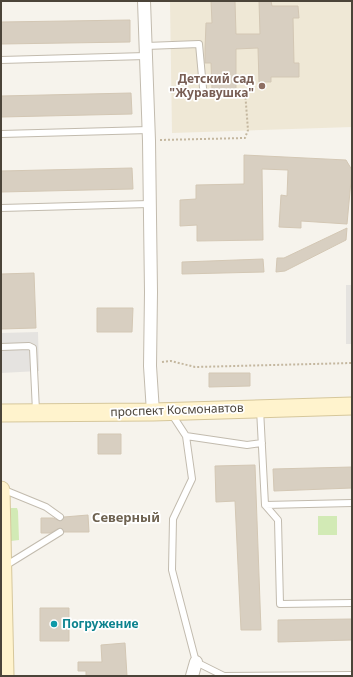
<svg xmlns="http://www.w3.org/2000/svg" width="353" height="677" viewBox="0 0 353 677" font-family="'Noto Sans',sans-serif">
  <style>
    .education { fill: #efe8d6 }
    .green { fill: #d2eab5 }
    .parking { fill: #e5e3e0 }
    .building { fill: #d8cfc1; stroke: #d3c7b4 }
    .lines { fill: none; stroke-linecap: round; stroke-linejoin: round }
    .lane-casing { stroke: #c2bbae; stroke-width: 8 }
    .street-casing { stroke: #c2bbae; stroke-width: 14 }
    .secondary-casing { stroke: #d6c79b; stroke-width: 19 }
    .path { stroke: #c4b79f; stroke-width: 2; stroke-dasharray: 2 2; stroke-linecap: butt }
    .lane { stroke: #fff; stroke-width: 6 }
    .street { stroke: #fff; stroke-width: 12 }
    .secondary { stroke: #fff3cd; stroke-width: 17 }
    .education-dot { fill: #8d6e63; stroke: #fff; stroke-width: 1.5 }
    .culture-dot { fill: #0f9aa8; stroke: #fff; stroke-width: 1.5 }
    .labels { text-anchor: middle; stroke-width: 3.5; stroke-linejoin: round; paint-order: stroke }
    .education-label { font-size: 12px; font-weight: bold; fill: #785e54; stroke: #fff; text-anchor: end }
    .street-label { font-size: 12px; fill: #4b4439; stroke: #fff }
    .culture-label { font-size: 12px; font-weight: bold; fill: #0d838f; stroke: #fff; text-anchor: start }
    .neighbourhood-label { font-size: 13px; font-weight: bold; fill: #6e6250; stroke: #fff }
  </style>
  <rect width="100%" height="100%" fill="#f6f3ec"/>
  <path class="education" d="M170,1H352V127L172,133Z"/>
  <path class="green" d="M11,508H17L18,511L19,540L11,541L9,538V510Z
    M318,516H337V535H318Z"/>
  <path class="parking" d="M346,285H352V344H346Z
    M38,332L39,371L1,373V333Z"/>
  <path class="building" d="M211,1H235L236,34H260L259,1H271L272,6H298L299,18H293L294,63H299V77H271V82H259L258,48L236,49V89L212,90L211,63H205V49L206,23H212Z
    M130,20V42L1,44V22Z
    M131,93L132,114L1,117V96Z
    M244,155L346,160L352,170L347,224L301,221V228L279,227L281,195L287,196L288,170L262,169L263,240L197,241V225L180,226V200L196,199V185L244,184Z
    M132,168L133,189L1,192V171Z
    M347,228L346,240L285,271L276,272L277,258H284Z
    M263,259L264,272L182,274V262Z
    M34,273L36,328L1,329V274Z
    M97,308H133L132,332H97Z
    M209,373H250V386L209,387Z
    M98,434H121V454H98Z
    M255,465L261,630H241L235,501L216,502L215,466Z
    M352,467V488L274,491L273,469Z
    M88,515L89,532H64L60,528L50,533H41V518H53L60,521L64,517Z
    M40,608H69V641H40Z
    M352,619V640L278,642V620Z
    M125,643L127,676H86V671H78V662H102L101,645Z"/>
  <g class="lines">
    <g class="lane-casing">
      <path id="lane" d="M146,46L199,44L203,88
        M1,60L146,56
        M1,134L149,130
        M1,208L149,204
        M1,347L29,346L33,348L36,411
        M260,409L265,505L278,520L280,604L352,603
        M171,413L186,436L247,445L262,443
        M186,436L192,479L173,519L172,570L196,662L224,676L352,675
        M2,489L46,507L60,517
        M265,505L352,503
        M5,566L60,532"/>
    </g>
    <g class="street-casing">
      <path id="street" d="M144,1L149,141L151,292L150,366L153,412
        M192,676L196,662"/>
    </g>
    <g class="secondary-casing">
      <path id="secondary" d="M1,413L153,412L352,406
        M1,490L5,676"/>
    </g>
    <path class="path" d="M160,140L245,138L248,130L245,91
      M162,362L171,361L195,367L352,363"/>
    <use href="#lane" class="lane"/>
    <use href="#street" class="street"/>
    <use href="#secondary" class="secondary"/>
  </g>
  <circle class="education-dot" cx="262" cy="86" r="4"/>
  <circle class="culture-dot" cx="54" cy="624" r="4"/>
  <g class="labels">
    <g class="education-label">
      <text x="254" y="83">Детский сад<tspan x="254" dy="14">"Журавушка"</tspan></text>
    </g>
    <g class="street-label">
      <text transform="translate(177 410) rotate(-2)" y="4">проспект Космонавтов</text>
    </g>
    <g class="culture-label">
      <text x="62" y="628">Погружение</text>
    </g>
    <g class="neighbourhood-label">
      <text x="126" y="522">Северный</text>
    </g>
  </g>
  <rect width="353" height="677" fill="none" stroke="#4b4439" stroke-width="4"/>
</svg>
